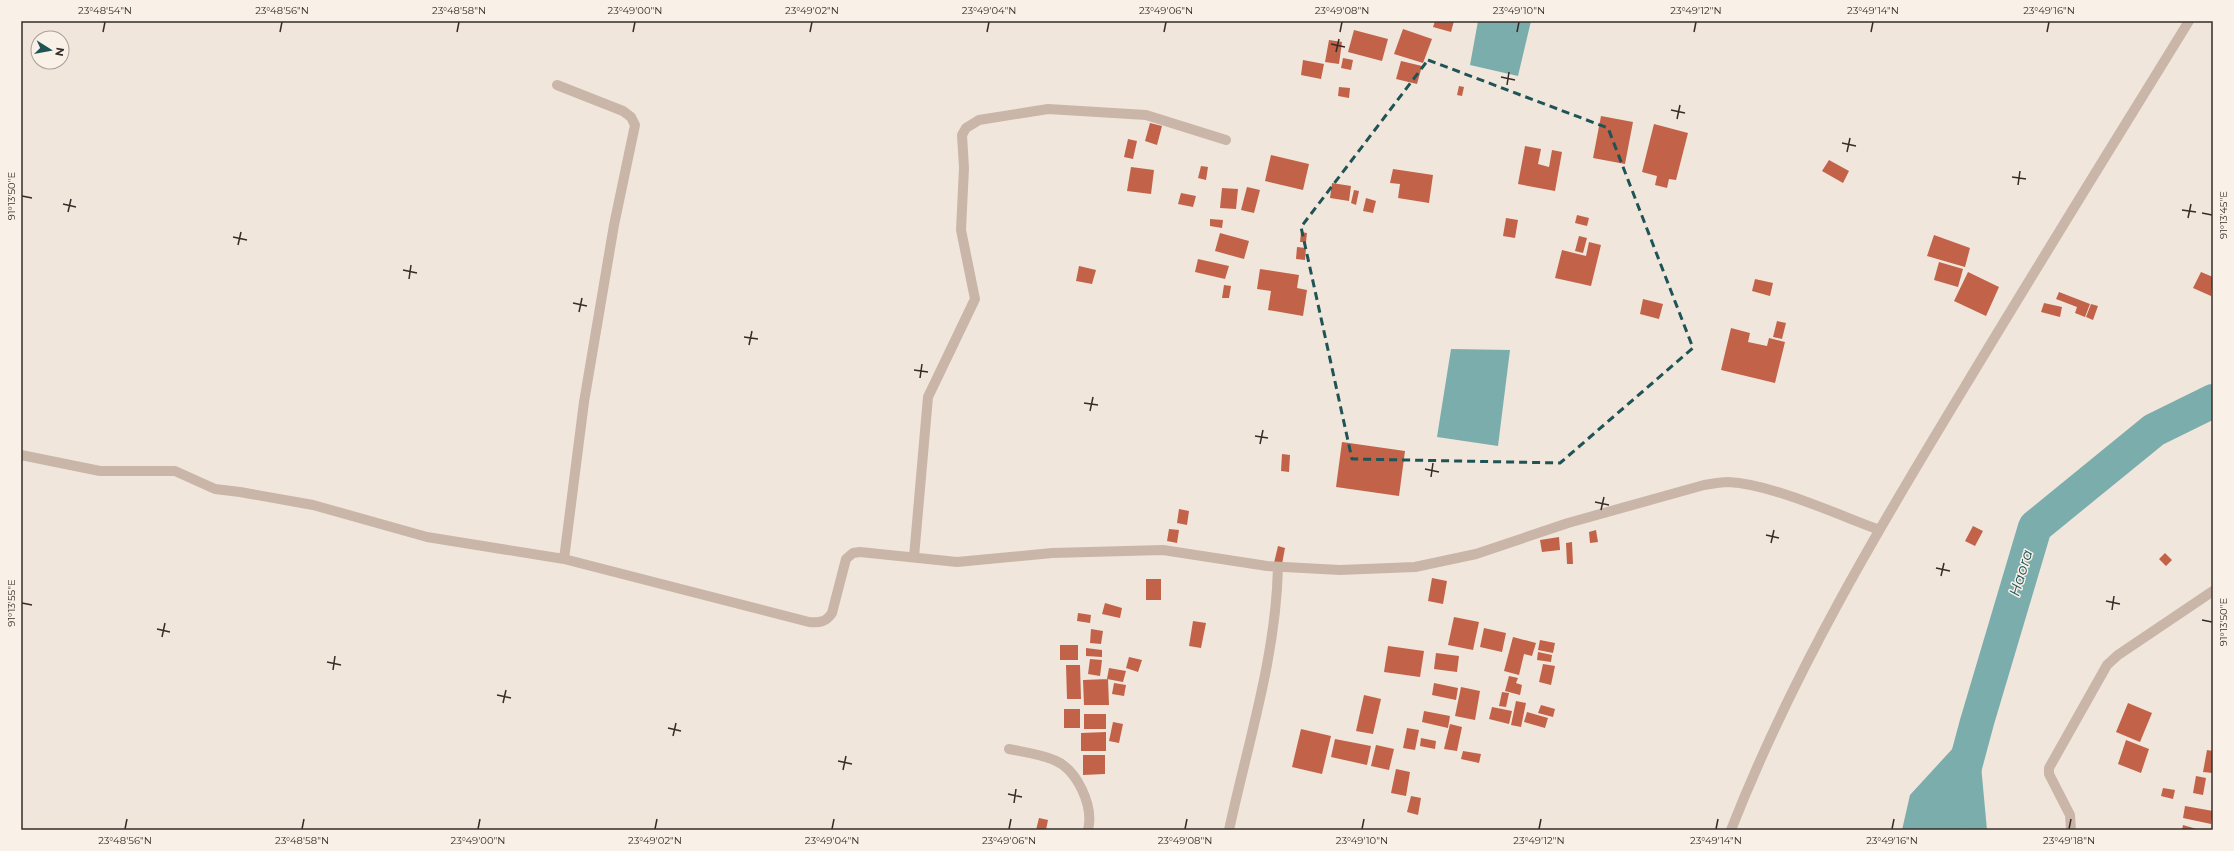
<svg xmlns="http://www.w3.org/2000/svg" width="2234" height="851" viewBox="0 0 2234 851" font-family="Montserrat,sans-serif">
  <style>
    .water { fill: #7badad }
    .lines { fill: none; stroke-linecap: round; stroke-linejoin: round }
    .river { stroke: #7badad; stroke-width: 34 }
    .building { fill: #c26248 }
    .minor { stroke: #c9b6a8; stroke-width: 10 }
    .marked { fill: none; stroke: #1f5456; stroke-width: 3; stroke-dasharray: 8 5; stroke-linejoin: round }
    .ticks { fill: none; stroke: #352c28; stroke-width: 1.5 }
    .labels { text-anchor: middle; stroke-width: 3; stroke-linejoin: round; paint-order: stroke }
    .water-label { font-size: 15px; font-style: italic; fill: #1f5456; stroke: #f9f0e7 }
    .neatline { fill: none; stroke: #352c28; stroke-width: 1.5 }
    .ticks-label { font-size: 10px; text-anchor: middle; fill: #352c28 }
  </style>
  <rect width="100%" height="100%" fill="#f1e6db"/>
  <path class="water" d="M1478,21H1531L1518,76L1470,65Z
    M1451,349L1510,350L1498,446L1437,437Z
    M1977,722L1987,830H1902L1910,795Z"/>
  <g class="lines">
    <path class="river" d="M1948,830L1977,722L2035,527L2154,430L2213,401"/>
  </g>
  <path class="building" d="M1435,21H1454L1451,32L1433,27Z
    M1403,29L1432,39L1423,63L1394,54Z
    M1354,30L1388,39L1382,61L1348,52Z
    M1329,40L1342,42L1339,64L1325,62Z
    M1343,58L1353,60L1351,70L1341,68Z
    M1303,60L1324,64L1321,79L1301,75Z
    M1401,61L1422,66L1417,84L1396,79Z
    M1459,86L1464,87L1462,96L1457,95Z
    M1339,87L1350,88L1349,98L1338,96Z
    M1601,116L1633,122L1625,164L1593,158Z
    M1150,123L1162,126L1157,145L1145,141Z
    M1654,124L1688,133L1676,180L1669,179L1667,188L1655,185L1657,176L1642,172Z
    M1128,139L1137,141L1133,159L1124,157Z
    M1525,146L1541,149L1538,164L1549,167L1552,150L1562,152L1555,191L1518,184Z
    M1271,155L1309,164L1303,190L1265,181Z
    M1829,160L1849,171L1843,183L1822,171Z
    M1201,166L1208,167L1206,180L1198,178Z
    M1131,167L1154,170L1151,194L1127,191Z
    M1393,169L1433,175L1429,203L1398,198L1400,184L1390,183Z
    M1332,183L1351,186L1349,201L1330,198Z
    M1247,187L1260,190L1254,213L1241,210Z
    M1222,188L1238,189L1236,209L1220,208Z
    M1354,190L1359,191L1356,205L1351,203Z
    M1181,193L1196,196L1193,207L1178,204Z
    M1366,198L1376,201L1373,213L1363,211Z
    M1577,215L1589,218L1587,226L1575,223Z
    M1506,218L1518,220L1515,238L1503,236Z
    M1210,219L1223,220L1222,228L1210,226Z
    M1301,232L1307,233L1306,242H1300Z
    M1220,233L1249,241L1244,259L1215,251Z
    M1934,235L1970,248L1965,267L1927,256Z
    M1579,236L1587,238L1583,253L1575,251Z
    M1589,242L1601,245L1591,286L1555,278L1562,250L1586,256Z
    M1297,247L1306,248L1305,260L1296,259Z
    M1198,259L1229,266L1225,279L1195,272Z
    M1939,262L1963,269L1958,287L1934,280Z
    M1079,266L1096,270L1092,284L1076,281Z
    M1260,269L1299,275L1297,288L1307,290L1303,316L1268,310L1271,291L1257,289Z
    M1968,272L1999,287L1986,316L1954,301Z
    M2201,272L2213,277L2211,296L2193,288Z
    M1755,279L1773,283L1770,296L1752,291Z
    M1224,285L1231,286L1229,298H1222Z
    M2059,292L2090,304L2085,317L2075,313L2077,307L2056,299Z
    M1643,299L1663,304L1659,319L1640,314Z
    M2044,303L2062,307L2060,317L2041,312Z
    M2091,304L2098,306L2093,320L2086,317Z
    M1777,321L1786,323L1782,339L1773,337Z
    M1731,328L1750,333L1748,342L1767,346L1769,338L1785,342L1775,383L1721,370Z
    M1342,442L1405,451L1399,496L1336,487Z
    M1282,454L1290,455L1289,472L1281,471Z
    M1179,509L1189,511L1187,525L1177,523Z
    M1973,526L1983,531L1975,546L1965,541Z
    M1169,529L1179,530L1177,543L1167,541Z
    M1596,530L1598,542L1590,543L1589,532Z
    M1559,537L1560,550L1542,552L1540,540Z
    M1572,542L1573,564H1567L1566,543Z
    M1278,546L1285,548L1282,564L1274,563Z
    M2165,553L2172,560L2166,566L2159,559Z
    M1432,578L1447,581L1443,604L1428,601Z
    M1146,579H1161V600H1146Z
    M1105,603L1122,608L1120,618L1102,614Z
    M1078,613L1091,615L1090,623L1077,621Z
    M1454,617L1479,622L1473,650L1448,645Z
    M1193,621L1206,623L1201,648L1189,646Z
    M1484,628L1506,633L1502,652L1480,647Z
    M1091,629L1103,631L1101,644L1090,643Z
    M1513,637L1536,643L1532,656L1524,654L1519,675L1504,671Z
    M1540,640L1555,643L1553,653L1538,650Z
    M1060,645H1078V660H1060Z
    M1388,646L1424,651L1420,677L1384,672Z
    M1086,648L1102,650V657L1086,656Z
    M1538,652L1552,655L1551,662L1537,660Z
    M1436,653L1459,656L1457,672L1434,669Z
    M1129,657L1142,660L1138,672L1126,668Z
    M1090,659L1102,660L1100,676L1088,674Z
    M1543,664L1555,666L1551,685L1539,682Z
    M1066,665H1080L1081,699H1067Z
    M1109,668L1126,671L1123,682L1107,679Z
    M1509,676L1518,678L1516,683L1522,685L1520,695L1505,691Z
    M1108,679L1109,705H1084L1083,680Z
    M1114,683L1126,685L1124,696L1112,694Z
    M1434,683L1458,688L1456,700L1432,695Z
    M1461,687L1480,691L1475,720L1455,716Z
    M1502,692L1509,693L1506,707L1499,706Z
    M1364,695L1381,699L1373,734L1356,731Z
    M1516,701L1526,703L1521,727L1511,725Z
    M2128,703L2152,713L2140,742L2116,732Z
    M1541,705L1555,709L1553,717L1538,713Z
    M1492,707L1512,711L1509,724L1489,719Z
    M1064,709H1080V728H1064Z
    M1424,711L1450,716L1448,728L1422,722Z
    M1527,712L1548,718L1545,728L1524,722Z
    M1084,714H1106V729H1084Z
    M1113,722L1123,724L1119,743L1109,741Z
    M1450,724L1462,727L1457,751L1444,749Z
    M1407,728L1419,730L1415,750L1403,748Z
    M1301,729L1331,736L1322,774L1292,767Z
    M1106,732V751H1081V733Z
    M1421,738L1436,741L1435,749L1420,746Z
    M1335,739L1371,746L1367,765L1331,757Z
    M2126,740L2149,749L2141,773L2118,764Z
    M1376,745L1394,749L1389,770L1371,766Z
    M2207,750L2213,751V773L2203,772Z
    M1463,751L1481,754L1479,763L1461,759Z
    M1083,755H1105V774L1083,775Z
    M1396,769L1410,772L1406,796L1391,793Z
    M2196,776L2206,778L2203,795L2193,793Z
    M2163,788L2175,790L2173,799L2161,796Z
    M1411,796L1421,798L1418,815L1407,812Z
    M2185,806L2213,811L2211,824L2183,818Z
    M1039,818L1048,820L1046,830H1036Z
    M2183,825L2200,830H2182Z"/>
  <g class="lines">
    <path class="minor" d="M557,85L623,111L631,117L635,125L614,225L584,402L564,559
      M21,455L100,471H175L215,489L240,492L313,505L427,537L564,559L809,622C820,623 826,622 832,613L846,559L853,553L860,552L957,562L1052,553L1163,550L1267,566L1340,570L1415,567L1476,554L1568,523L1704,485C1712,484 1720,482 1728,482C1772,484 1836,514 1877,529
      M914,557L928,397L975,299L961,230L964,168L962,135L966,128L979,120L1048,109L1146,115L1226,140
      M1009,749C1024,752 1040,754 1054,760C1077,769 1094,806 1088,830
      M1229,830C1248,742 1276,657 1278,567
      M1731,830C1792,674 1877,531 1964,388C2038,265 2114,143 2189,21
      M2071,830L2070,815L2049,774V768L2107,665L2118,655L2213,591"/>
  </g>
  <path class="marked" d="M1428,60L1608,128L1693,348L1560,463L1352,459L1301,227Z"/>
  <path class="ticks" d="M103,32L105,22M280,32L282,22M457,32L459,22M633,32L635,22M810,32L812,22M987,32L989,22M1164,32L1166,22M1340,32L1342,22M1517,32L1519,22M1694,32L1696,22M1871,32L1873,22M2047,32L2049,22M1331,44L1345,47M1336,52L1339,39M1501,77L1515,80M1507,85L1509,72M1671,110L1685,113M1677,119L1680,105M1842,143L1856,146M1847,152L1850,138M2012,177L2026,179M2018,185L2020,171M22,196L32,198M63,204L76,207M2182,210L2196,212M68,212L71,199M2202,213L2212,215M2188,218L2191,204M233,237L247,240M238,245L241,232M403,270L417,273M409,279L411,265M573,303L587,306M579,312L582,298M744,337L758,339M749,345L752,331M914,370L928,372M920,378L922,364M1084,403L1098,405M1090,411L1093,397M1255,436L1268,438M1260,444L1263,430M1425,469L1439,472M1431,477L1433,463M1595,502L1609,505M1601,510L1604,497M1766,535L1779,538M1771,543L1774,530M1936,568L1950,571M1941,576L1944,563M2106,601L2120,604M22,603L32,605M2112,610L2114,596M2202,620L2212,622M157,629L170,632M162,637L165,623M327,662L341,665M333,670L335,656M497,695L511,698M503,703L506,690M668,728L681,731M673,736L676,723M838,761L852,764M843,770L846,756M1008,794L1022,797M1014,803L1016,789M125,829L127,819M302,829L304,819M478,829L480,819M655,829L657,819M832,829L834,819M1009,829L1011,819M1185,829L1187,819M1362,829L1364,819M1539,829L1541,819M1716,829L1718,819M1892,829L1894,819M2069,829L2071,819"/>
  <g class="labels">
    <g class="water-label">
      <text transform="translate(2021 573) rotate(-73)" y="5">Haora</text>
    </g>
  </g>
  <rect width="2234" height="851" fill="none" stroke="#f9f0e7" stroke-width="44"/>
  <g transform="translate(50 50) rotate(101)"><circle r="19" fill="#f9f0e7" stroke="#aba29b"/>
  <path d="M0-3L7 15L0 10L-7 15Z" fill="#1f5456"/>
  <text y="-6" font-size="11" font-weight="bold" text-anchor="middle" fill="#352c28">N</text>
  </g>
  <rect x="22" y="22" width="2190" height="807" class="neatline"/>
  <g class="ticks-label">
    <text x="105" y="14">23°48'54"N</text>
    <text x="282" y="14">23°48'56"N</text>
    <text x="459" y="14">23°48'58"N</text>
    <text x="635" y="14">23°49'00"N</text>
    <text x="812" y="14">23°49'02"N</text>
    <text x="989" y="14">23°49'04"N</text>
    <text x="1166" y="14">23°49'06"N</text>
    <text x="1342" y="14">23°49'08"N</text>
    <text x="1519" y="14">23°49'10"N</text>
    <text x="1696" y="14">23°49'12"N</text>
    <text x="1873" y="14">23°49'14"N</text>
    <text x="2049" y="14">23°49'16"N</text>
    <text transform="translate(11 196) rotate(-90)" y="4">91°13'50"E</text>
    <text transform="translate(2223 215) rotate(-90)" y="4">91°13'45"E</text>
    <text transform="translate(11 603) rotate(-90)" y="4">91°13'55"E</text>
    <text transform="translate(2223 622) rotate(-90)" y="4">91°13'50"E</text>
    <text x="125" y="844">23°48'56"N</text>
    <text x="302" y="844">23°48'58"N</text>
    <text x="478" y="844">23°49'00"N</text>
    <text x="655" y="844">23°49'02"N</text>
    <text x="832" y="844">23°49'04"N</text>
    <text x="1009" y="844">23°49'06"N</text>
    <text x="1185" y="844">23°49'08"N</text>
    <text x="1362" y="844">23°49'10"N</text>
    <text x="1539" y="844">23°49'12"N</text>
    <text x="1716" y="844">23°49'14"N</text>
    <text x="1892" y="844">23°49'16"N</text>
    <text x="2069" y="844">23°49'18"N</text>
  </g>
</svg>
